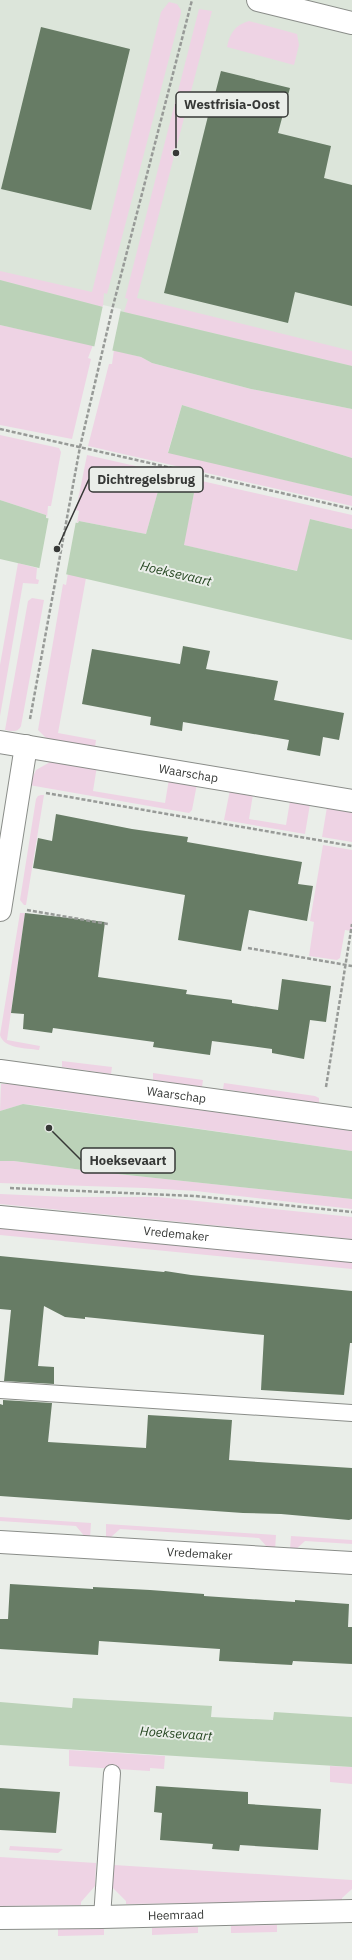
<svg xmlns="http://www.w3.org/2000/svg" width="352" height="1960" viewBox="0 0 352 1960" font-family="'IBM Plex Sans',sans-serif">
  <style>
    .built { fill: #dce5da }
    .green { fill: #eed3e4 }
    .water { fill: #bbd2b8 }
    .pier { fill: #eaeee9 }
    .building { fill: #677c65 }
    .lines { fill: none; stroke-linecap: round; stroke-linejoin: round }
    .lane-casing { stroke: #8a8d89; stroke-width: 18 }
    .street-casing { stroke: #8a8d89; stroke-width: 24 }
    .secondary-casing { stroke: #8a8d89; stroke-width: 24 }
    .path { stroke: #979a97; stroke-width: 2.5; stroke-dasharray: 4 2; stroke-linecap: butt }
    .lane { stroke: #fff; stroke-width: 16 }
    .street { stroke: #fff; stroke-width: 22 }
    .secondary { stroke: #fff; stroke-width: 22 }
    .labels { text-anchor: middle; stroke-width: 4; stroke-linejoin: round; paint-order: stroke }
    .street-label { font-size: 12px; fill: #363836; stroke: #eaeee9 }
    .water-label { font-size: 13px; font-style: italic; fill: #22441e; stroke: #eaeee9 }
    .leader { fill: none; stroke: #363836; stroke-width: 1.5 }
    .callout-dot { fill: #363836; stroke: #eaeee9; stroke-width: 1.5 }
    .callout { fill: #eaeee9; stroke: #363836; stroke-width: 1.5 }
    .callout-label { font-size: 13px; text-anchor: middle; font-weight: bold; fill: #363836 }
  </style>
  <rect width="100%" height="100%" fill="#eaeee9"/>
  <path class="built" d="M0,0H352V391L0,306Z"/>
  <path class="green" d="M169,2L177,4L181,10V13L107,294L104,293L103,307L0,280V271L92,292L161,12Z
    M199,9L212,11L137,298L352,351V366L124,312L128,299L125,298Z
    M249,21L297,34L299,45L294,65L227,47C230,33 235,25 249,21Z
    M0,325L93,345L88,358L91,359L72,439L0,425Z
    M114,350L141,357L152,363L251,389L352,409V458L182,405L168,452L352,496V506L88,446L109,364H112Z
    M0,435L59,448L61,452L51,506H48L47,518L46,515L0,500Z
    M87,455L352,515V529L310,519L298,571L183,545L194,493L160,485L146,534L79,521L77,523L79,511L76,510Z
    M18,563L37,568L36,579L39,580L38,584L23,583L0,716V665Z
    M68,573L86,578L58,733L96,740L95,747L46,738L38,730L63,584L66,585Z
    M32,598L44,600L21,726C18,733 11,731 5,730L28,601Z
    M52,761L97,766L93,791L165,803L169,779L197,784L192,810L189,813L29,785L36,770Z
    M230,790L253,794L249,819L286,825L290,801L310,804L305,834L224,820Z
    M41,795H44L26,905H24L20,900L36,799L38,796Z
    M327,807L352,811V842L322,837Z
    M323,845L352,850V931L345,930L340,958L337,960L309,956L314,922L310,921Z
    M20,913H25L7,1040L40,1046L39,1050C26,1048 4,1049 0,1035Z
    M62,1061L112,1067L111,1074L62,1067Z
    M153,1073L203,1080L202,1087L153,1080Z
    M224,1083L315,1096L319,1098V1103L223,1089Z
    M1,1084H11L352,1131V1151L34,1105L23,1104L0,1111Z
    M0,1161H14L90,1171L352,1199V1209L196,1191L145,1188L0,1183Z
    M0,1194L68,1197H158L352,1217V1239L0,1204Z
    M0,1228L352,1262V1269L0,1235Z
    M0,1517L91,1523L90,1538H86L76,1526L0,1521Z
    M106,1524L276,1535L275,1550L269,1549L259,1538L120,1529L111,1537V1539H106Z
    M291,1536L352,1540V1544L305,1541L294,1551L290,1550Z
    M69,1750L165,1756L164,1769L150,1768V1771L69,1766Z
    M330,1766L352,1767V1784L330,1782Z
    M10,1846L63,1849L58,1853L9,1850Z
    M0,1857L96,1863L95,1886L81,1902V1905L0,1906Z
    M114,1865L352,1880V1889L342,1898V1901L126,1904V1901L112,1887Z
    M277,1925V1932L231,1933V1926Z
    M198,1927V1933L152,1935V1928Z
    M104,1928V1935L58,1936V1929Z"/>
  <path class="water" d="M0,280L103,307L352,366V409L251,389L152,363L141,357L0,325Z
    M182,405L352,458V496L168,453Z
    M160,484L194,493L184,545L297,571L310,519L352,529V640L0,559V500L46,515V518L78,523L79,521L146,534Z
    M23,1104L352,1151V1199L90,1171L14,1161H0V1111Z
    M73,1698L212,1706L211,1717L273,1720L274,1712L352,1717V1767L0,1745V1702L72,1708Z"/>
  <path class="pier" d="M103,305L121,309L112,352L94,348Z
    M49,516L76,521L66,575L39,570Z"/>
  <path class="building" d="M41,27L130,49L91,210L1,189Z
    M221,71L290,88L278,133L331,146L324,178L352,185V306L295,292L288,323L164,293L208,116L209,117Z
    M183,646L210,651L206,669L278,681L274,700L344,713L339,740L323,737L320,756L287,750L289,740L183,722L182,731L150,725L151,717L82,704L92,649L180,664Z
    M56,814L132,829L188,837L187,842L302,862L298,884L313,886L307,921L249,910L241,951L178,940L185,895L33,868L38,838L52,841Z
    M25,913L105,922L98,977L187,990L186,994L232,1000V1003L278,1010L282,979L331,986L326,1022L310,1020L304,1059L272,1053V1049L212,1041L210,1055L153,1047L154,1042L53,1028L52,1033L23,1029L24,1014L11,1013Z
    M0,1256L164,1272L165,1271L191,1275L352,1291V1343H350L344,1395L261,1390L264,1335L85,1317V1319L65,1317L44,1306L38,1366L54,1367V1384L4,1381L11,1310L0,1309Z
    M3,1400L52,1403L48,1442L146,1448L148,1415L232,1420L229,1460L352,1468V1519L349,1520L281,1514L243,1513L0,1496V1404L3,1405Z
    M10,1584L93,1589V1587L150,1590L204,1594V1596L295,1602V1600L349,1604L348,1627H352V1664L293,1661L292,1665L219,1661L220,1649L99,1641L98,1655L0,1649V1619H8Z
    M156,1786L248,1792V1804L321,1809L318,1850L240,1845L239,1851L212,1849L213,1844L160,1840L162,1813L154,1812Z
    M0,1788L60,1792L56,1833L0,1830Z"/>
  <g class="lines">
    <g class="lane-casing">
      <path id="lane" d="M0,1390L352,1413
        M102,1917L112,1773"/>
    </g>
    <g class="street-casing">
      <g id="street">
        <path id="s1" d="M0,742L352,801"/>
        <path d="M0,910L26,746"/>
        <path id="s2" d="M0,1071L352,1119"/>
        <path id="s3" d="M0,1217L352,1251"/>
        <path id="s4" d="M0,1542L352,1563"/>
        <path id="s5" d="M0,1918L102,1917L352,1911"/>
      </g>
    </g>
    <g class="secondary-casing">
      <path id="secondary" d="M258,0L352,23"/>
    </g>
    <path class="path" d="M0,429L352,509
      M30,719L80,447L113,306L192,0
      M46,793L352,846
      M27,910L108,924
      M248,948L352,966
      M326,1087L352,924
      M10,1188L195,1196L352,1212"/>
    <use href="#lane" class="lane"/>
    <use href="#street" class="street"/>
    <use href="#secondary" class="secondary"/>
  </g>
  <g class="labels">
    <g class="street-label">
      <text dy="4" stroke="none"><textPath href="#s1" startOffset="191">Waarschap</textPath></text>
      <text dy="4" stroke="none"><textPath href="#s2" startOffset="178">Waarschap</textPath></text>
      <text dy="4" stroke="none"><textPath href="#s3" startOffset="177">Vredemaker</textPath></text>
      <text dy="4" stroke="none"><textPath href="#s4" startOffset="200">Vredemaker</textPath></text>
      <text dy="4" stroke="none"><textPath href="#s5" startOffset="176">Heemraad</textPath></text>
    </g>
    <g class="water-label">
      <text transform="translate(176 573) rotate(13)" y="5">Hoeksevaart</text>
      <text transform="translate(176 1733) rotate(4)" y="5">Hoeksevaart</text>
    </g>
  </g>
  <path class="leader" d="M176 153L176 104M57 549L89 479M49 1128L81 1160"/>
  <g class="callout-dot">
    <circle cx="176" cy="153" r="4"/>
    <circle cx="57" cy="549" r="4"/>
    <circle cx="49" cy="1128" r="4"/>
  </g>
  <g class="callout">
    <rect x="176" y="92" width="112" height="25" rx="4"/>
    <rect x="89" y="467" width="114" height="25" rx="4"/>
    <rect x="81" y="1148" width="94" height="25" rx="4"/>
  </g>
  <g class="callout-label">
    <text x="232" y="109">Westfrisia-Oost</text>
    <text x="146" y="484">Dichtregelsbrug</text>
    <text x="128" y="1165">Hoeksevaart</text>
  </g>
</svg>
